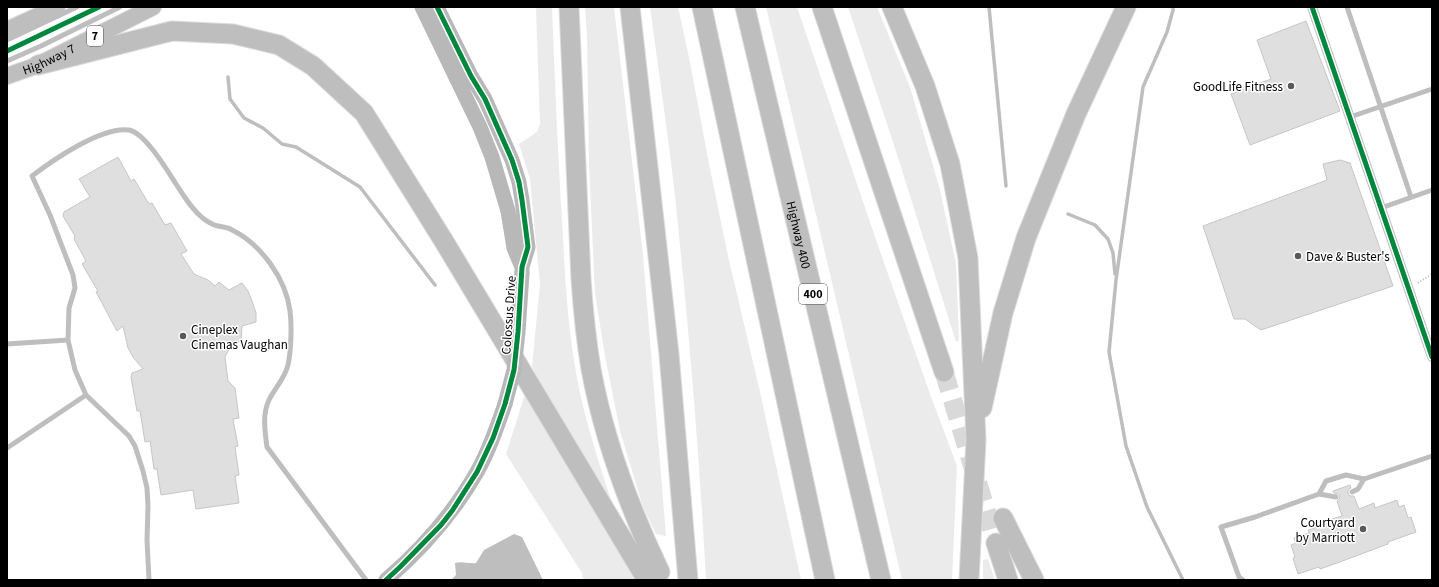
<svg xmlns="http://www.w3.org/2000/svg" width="1439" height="587" viewBox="0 0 1439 587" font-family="'Source Sans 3',sans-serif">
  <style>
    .green { fill: #ebebeb }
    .water { fill: #bebebe }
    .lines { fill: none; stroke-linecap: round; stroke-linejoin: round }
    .stream { stroke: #bebebe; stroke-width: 3.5 }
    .building { fill: #dfdfdf; stroke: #c6c6c6 }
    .highway-tunnel { stroke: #d9d9d9; stroke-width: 19; stroke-dasharray: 19 10; stroke-linecap: butt }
    .primary-casing { stroke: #dbdbdb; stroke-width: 18 }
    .highway-casing { stroke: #dbdbdb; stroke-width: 21 }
    .path { stroke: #b9b9b9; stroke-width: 2; stroke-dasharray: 1 2; stroke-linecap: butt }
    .lane { stroke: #bebebe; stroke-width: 5 }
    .street { stroke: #bebebe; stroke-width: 10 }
    .secondary { stroke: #b8b8b8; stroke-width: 15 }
    .primary { stroke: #bebebe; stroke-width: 16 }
    .highway { stroke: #bebebe; stroke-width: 19 }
    .secondary-bridge { stroke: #b8b8b8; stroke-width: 15 }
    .cycleway-casing { stroke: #fff; stroke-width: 8 }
    .cycleway { stroke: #00873e; stroke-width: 5 }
    .poi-dot { fill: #595959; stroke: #fff; stroke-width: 1.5 }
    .labels { text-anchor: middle; stroke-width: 3; stroke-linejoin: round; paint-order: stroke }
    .shield { fill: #fff; stroke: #4c4c4c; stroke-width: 1 }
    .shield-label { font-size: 12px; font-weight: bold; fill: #000 }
    .street-label { font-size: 13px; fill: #000; stroke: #fff }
    .poi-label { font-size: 13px; fill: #000; stroke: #fff; text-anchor: end }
  </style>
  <rect width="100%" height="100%" fill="#fff"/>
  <path class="green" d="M536,7H552C555,84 558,160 563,237C565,276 567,315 573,354C580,405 596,454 612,503L543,391L532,366L540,284L530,179L519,144L537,132L540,124Z
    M585,7H614L643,255L666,536L656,534L643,507L620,431L605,356L595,294L589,164L587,36Z
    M650,7H678L690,62L708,159L728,256L760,392L801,580H706C699,449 688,318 674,187C667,127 658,67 650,7Z
    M766,7H797L874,234L930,394L957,466L952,580H902L809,185Z
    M848,7H877L910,87L940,190L956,264L959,340L956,342L894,145Z
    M525,394L636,580H583L582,573L506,454Z
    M988,559L995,580H983V560Z"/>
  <path class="water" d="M514,534L522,537L543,580H451L456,575L455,563C463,561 468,564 476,563L484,550Z"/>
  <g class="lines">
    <path class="stream" d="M989,7L1006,186
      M1173,7V10L1167,32L1143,87L1116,280L1109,352L1126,446L1147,507L1183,580
      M228,77L230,99L244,118L263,128L282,144L296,147L360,187L435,285
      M1068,214L1095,225L1108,239L1113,253L1115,274"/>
  </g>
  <path class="building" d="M1306,21L1340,111L1250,145L1231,94L1271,79L1257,40Z
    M118,157L131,181L134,179L149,204L152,203L165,225L171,223L187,251L181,254L194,274L208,280L215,286L219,282L229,290L242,283L248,291L252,301L256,313V322L242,326L241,342L233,341L225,357L228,381L235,388L239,418L233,419L238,446L235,447L239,475L235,476L239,503L196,509L193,490L161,495L157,469H154L150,441L145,442L140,411H137L131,377L132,373L143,369L133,357L128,348L123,326L117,331L96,292L98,291L82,264L86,261L74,239L75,236L63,216L64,212L90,197L79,179Z
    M1340,160L1350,163L1393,286L1261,330L1245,319H1234L1203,226L1327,180L1323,164Z
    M1350,485L1351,488L1348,490V493L1350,496H1354L1359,509L1374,503L1375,508L1397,500L1399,507L1404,505L1408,518L1411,517L1416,532L1388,542V544L1337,563L1320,569L1319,567L1298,574L1293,558L1295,557L1291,545L1296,543L1294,538L1309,533L1308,530L1329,523L1328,520L1342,516L1337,501L1339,499L1340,496L1338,494L1334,493L1333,491Z"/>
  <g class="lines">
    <path class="highway-tunnel" d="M944,372L996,543"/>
    <g class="primary-casing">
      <g id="primary">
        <path d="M7,30L57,7"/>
        <path id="s1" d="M7,76L38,65L153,7"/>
      </g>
    </g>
    <g class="highway-casing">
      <g id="highway">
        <path d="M569,7L581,279C583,309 586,339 591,369C604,440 629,507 660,572"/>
        <path d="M630,7L669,354L688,580"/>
        <path d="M702,7L825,580"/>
        <path id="s2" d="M745,7L881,580"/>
        <path d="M822,7L944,372"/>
        <path d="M892,7L925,86L950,164L968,258L976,440L969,580"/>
        <path d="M38,65L172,31L233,34L279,45L313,66L364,113L445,243L647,580"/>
        <path d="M982,408L1003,313L1026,238L1076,114L1126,7"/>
        <path d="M1003,518L1034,580"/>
        <path d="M996,543L1008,580"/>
      </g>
    </g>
    <path class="path" d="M1418,283L1432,274"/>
    <path class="lane" d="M1347,7L1411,197
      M7,40L77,7
      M7,61L41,46L120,7
      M1350,117L1432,89
      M1381,208L1432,190
      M7,344L68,340
      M7,448L86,395
      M1352,492L1358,489L1364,479
      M1319,494L1336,497
      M149,580L147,540L148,506L147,488L143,471L135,446L129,436L86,395L75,370L68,340L69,308L75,288L73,275L50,215L32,176C53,160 102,126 129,130C145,133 167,170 176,184C184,196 192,210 204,219C208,222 213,225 218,226C222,227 228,227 232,230C261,244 286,279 290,311C292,325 291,351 288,365C285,378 275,388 269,400C262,414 265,432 267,447L366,580
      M1243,580L1239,577L1221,527L1255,517L1319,494L1326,481L1346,475L1364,479L1432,456"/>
    <path class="street" d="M1312,7L1432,357"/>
    <path class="secondary" d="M422,7L480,127L492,157L508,211L514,248L522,267
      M437,7L471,76L485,99L512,160L519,182L522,200L528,247L522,267V274
      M386,580C422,549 453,514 477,472C489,451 497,427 505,404"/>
    <use href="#primary" class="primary"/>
    <use href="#highway" class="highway"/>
    <path class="secondary-bridge" d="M505,404L514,370L518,332L522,274"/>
    <g class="cycleway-casing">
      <path id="cycleway" d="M1312,7L1432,357
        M7,51L99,7
        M386,580L400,567L441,525L452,511L477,472L493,438L505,404L514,370L518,332L522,267L528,247L522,200L519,182L512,160L485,99L471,76L437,7"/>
    </g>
    <use href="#cycleway" class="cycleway"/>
  </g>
  <g class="poi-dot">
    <circle cx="1291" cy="86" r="4"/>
    <circle cx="1298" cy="256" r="4"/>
    <circle cx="183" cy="336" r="4"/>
    <circle cx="1363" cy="529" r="4"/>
  </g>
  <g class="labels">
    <g class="shield">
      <rect x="87" y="26" width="16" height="20" rx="3"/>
      <rect x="799" y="284" width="28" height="20" rx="3"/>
    </g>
    <g class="shield-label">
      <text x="95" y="40">7</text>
      <text x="813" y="298">400</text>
    </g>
    <g class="street-label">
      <text dy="5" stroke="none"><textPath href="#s1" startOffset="45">Highway 7</textPath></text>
      <text dy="5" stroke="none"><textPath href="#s2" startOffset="234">Highway 400</textPath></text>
      <text transform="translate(508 315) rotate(-86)" y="5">Colossus Drive</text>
    </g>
    <g class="poi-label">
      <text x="1283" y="91">GoodLife Fitness</text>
      <text x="1306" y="261" text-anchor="start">Dave &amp; Buster's</text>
      <text x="191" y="334" text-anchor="start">Cineplex<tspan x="191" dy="15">Cinemas Vaughan</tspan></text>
      <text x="1355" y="527">Courtyard<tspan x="1355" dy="15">by Marriott</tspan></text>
    </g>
  </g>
  <rect width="1439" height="587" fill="none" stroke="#000000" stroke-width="16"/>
</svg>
